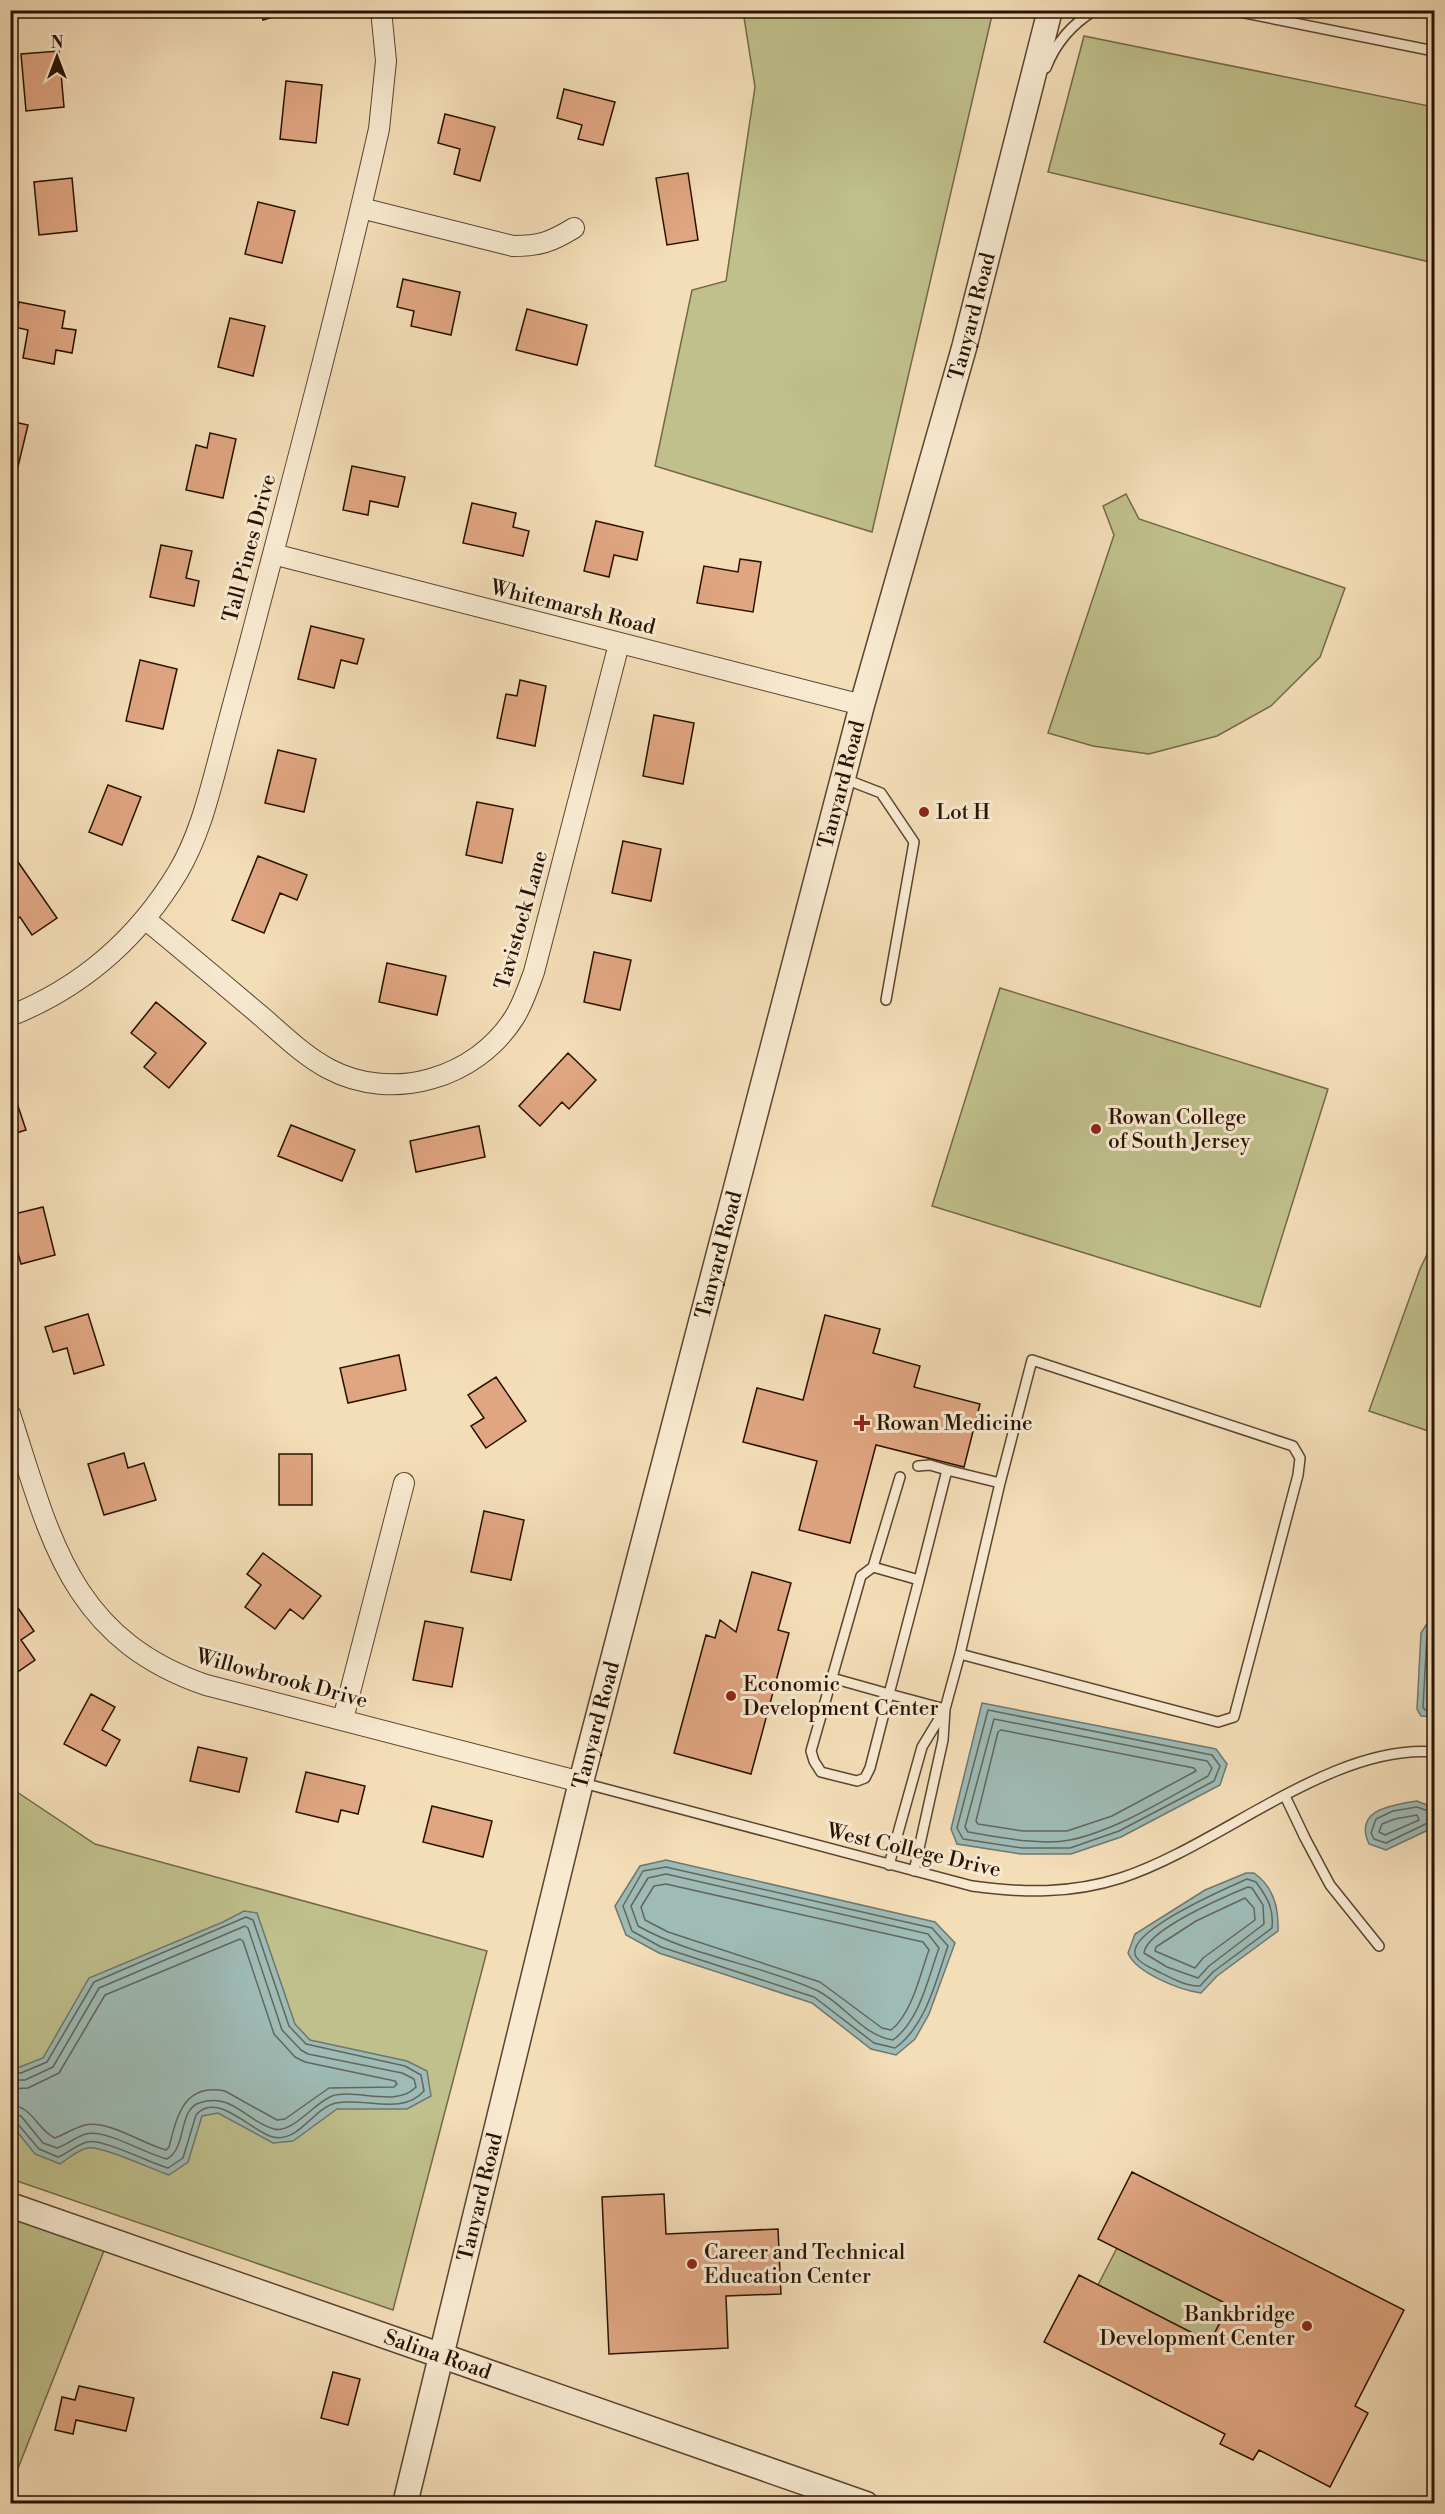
<svg xmlns="http://www.w3.org/2000/svg" width="1445" height="2514" viewBox="0 0 1445 2514" font-family="'Libre Bodoni',serif">
  <style>
    .green { fill: #bfc08c; stroke: #746846; stroke-width: 1.5 }
    .water { fill: #9ebbb6; stroke: #6f776e; stroke-width: 1.5 }
    .lines { fill: none; stroke-linecap: round; stroke-linejoin: round }
    .shore { stroke: #63665c; stroke-width: 1.5 }
    .building { fill: #e0a682; stroke: #281101; stroke-width: 1.5 }
    .service-casing { stroke: #5b442f; stroke-width: 12 }
    .minor-casing { stroke: #5b442f; stroke-width: 22 }
    .tertiary-casing { stroke: #5b442f; stroke-width: 27 }
    .service { stroke: #f8ead1; stroke-width: 9 }
    .minor { stroke: #f8ead1; stroke-width: 20 }
    .tertiary { stroke: #f8ead1; stroke-width: 24 }
    .poi-dot { fill: #8f2418; stroke: #f8ead1; stroke-width: 2 }
    .labels { text-anchor: middle; stroke-width: 6; stroke-linejoin: round; paint-order: stroke }
    .street-label { font-size: 21px; fill: #281101; stroke: #f8ead1 }
    .poi-label { font-size: 21px; fill: #281101; stroke: #f8ead1; text-anchor: start }
  </style>
  <rect width="100%" height="100%" fill="#f4deb8"/>
  <filter id="stains"><feTurbulence type="fractalNoise" baseFrequency=".00333" numOctaves="4"/><feColorMatrix values="0 0 0 0 .2 0 0 0 0 .09 0 0 0 0 .02 0 0 0 .5 -.17"/></filter>
  <radialGradient id="worn" r=".72"><stop offset=".6" stop-color="#630" stop-opacity="0"/><stop offset="1" stop-color="#630" stop-opacity=".3"/></radialGradient>
  <path class="green" d="M743,11H993L872,532L655,466L692,290L726,281L755,87Z
    M1084,36L1434,107V263L1048,172Z
    M1126,494L1139,519L1345,588L1320,657L1271,706L1217,736L1149,754L1093,746L1048,733L1114,535L1103,506Z
    M1000,988L1328,1089L1260,1307L932,1206Z
    M1434,1240V1433L1369,1411L1420,1269Z
    M11,1788L95,1844L487,1951L393,2310L11,2179Z
    M11,2212L107,2243L11,2486Z
    M1117,2248L1229,2305L1210,2342L1098,2285Z"/>
  <path class="water" d="M1428,1622H1434V1717L1421,1716L1417,1709L1421,1633Z
    M982,1703L1216,1749L1227,1764L1220,1785L1121,1837L1071,1854H1021L957,1844L951,1829Z
    M1417,1801L1434,1808V1824L1426,1831L1386,1850L1369,1844C1353,1809 1393,1805 1417,1801Z
    M666,1860L935,1922L955,1943L929,2014L915,2039L896,2055L871,2049L812,2003L659,1953L626,1935L615,1906L640,1866Z
    M1246,1873H1254C1274,1887 1279,1908 1278,1931L1217,1976L1201,1993C1180,1990 1136,1973 1128,1953L1135,1934L1205,1890Z
    M244,1911L257,1913L295,2024L310,2040L407,2061L427,2071L431,2096L407,2109H337L293,2141L273,2143L218,2113L202,2116L188,2162L169,2175C154,2170 100,2145 88,2148C77,2150 69,2158 60,2164L35,2154L11,2124V2067H20L43,2058L89,1978L223,1922Z"/>
  <g class="lines">
    <path class="shore" d="M1434,1628L1427,1635L1423,1707L1425,1710L1434,1711
      M1434,1638L1431,1700L1434,1703
      M988,1710L1212,1755L1220,1766L1214,1781L1119,1831L1070,1848H1022L963,1839L957,1828Z
      M994,1719L1207,1761L1212,1768L1208,1776C1168,1798 1115,1831 1070,1840C1040,1846 998,1837 968,1832L965,1827Z
      M1001,1730L1194,1768L1196,1771L1112,1816L1067,1831H1023L978,1824L976,1821L998,1732Z
      M1434,1813L1417,1807L1393,1811L1376,1819L1371,1833L1374,1839L1386,1843L1434,1820
      M1417,1815L1419,1820L1385,1835L1379,1832L1382,1824L1395,1819Z
      M666,1867L932,1928L948,1946C936,1980 926,2026 895,2048L874,2043L814,1997L661,1947L632,1931L623,1906L643,1871Z
      M666,1874L928,1934L939,1948C928,1978 920,2020 893,2040C861,2035 844,2003 816,1990C759,1964 693,1957 638,1926L631,1906L648,1878Z
      M1247,1879L1256,1882C1267,1897 1274,1908 1272,1928L1213,1972L1200,1986C1185,1987 1166,1975 1153,1969C1147,1966 1136,1961 1135,1954C1130,1929 1227,1888 1247,1879Z
      M666,1884L923,1942L929,1950C920,1974 912,2014 891,2030L882,2028L820,1982L668,1932L645,1920L641,1907L654,1886Z
      M1248,1887L1252,1888L1263,1905L1264,1924L1209,1966L1198,1978L1167,1967L1144,1953C1146,1930 1226,1896 1248,1887Z
      M1245,1898L1254,1908L1255,1920L1203,1958L1195,1968L1155,1951L1156,1947L1196,1921Z
      M10,2072L21,2073L47,2062L94,1982L246,1917L253,1920L289,2026L306,2044L405,2066L421,2075L424,2091C402,2116 364,2097 336,2103C313,2108 299,2143 273,2137C252,2132 216,2090 196,2115L183,2158L168,2168C150,2163 102,2138 87,2142C76,2145 68,2153 58,2157L39,2149L17,2123L10,2121
      M10,2080H25L53,2067L99,1988L245,1926L248,1928L282,2030L301,2050L308,2054L402,2073L414,2079L416,2087C397,2108 355,2088 332,2096C314,2103 292,2134 274,2129C245,2121 233,2092 199,2103C178,2110 187,2148 167,2159C146,2154 106,2129 86,2134C75,2137 67,2145 57,2148L43,2143L21,2116L10,2114
      M10,2089L28,2088L59,2073L105,1995L240,1939L243,1941L274,2034L295,2057L305,2062L395,2081L397,2084L394,2087L329,2088L285,2119L277,2120L225,2091C183,2083 177,2117 169,2147L166,2150C143,2144 109,2120 85,2125C74,2128 65,2134 55,2138C37,2130 33,2106 10,2105"/>
  </g>
  <path class="building" d="M260,10H292V11L263,20Z
    M59,51L64,107L26,111L21,54Z
    M286,81L322,85L316,143L280,139Z
    M564,89L615,102L603,145L578,139L582,125L557,118Z
    M445,114L495,127L480,181L454,174L460,149L438,143Z
    M688,173L698,240L667,245L656,178Z
    M72,178L77,231L39,235L34,182Z
    M258,202L295,211L282,263L245,254Z
    M403,279L460,292L451,335L411,326L414,311L397,307Z
    M19,302L65,311L62,328L76,330L72,353L56,350L54,364L23,358L28,330L14,327Z
    M527,309L587,325L577,365L516,350Z
    M230,318L265,326L253,376L218,367Z
    M10,421L28,425L15,479L10,477Z
    M210,433L236,439L223,498L186,490L196,445L207,448Z
    M352,466L405,477L398,507L370,501L368,515L343,510Z
    M472,503L516,513L513,527L529,531L523,556L463,543Z
    M596,521L643,532L637,560L614,555L609,577L584,571Z
    M161,545L192,551L186,578L199,581L194,606L150,597Z
    M740,559L761,562L753,612L697,603L704,566L738,572Z
    M311,626L364,639L357,664L341,660L334,688L298,679Z
    M140,660L177,669L163,729L126,721Z
    M520,680L546,686L535,746L497,738L506,694L517,696Z
    M654,715L694,723L683,784L643,776Z
    M278,750L316,759L304,812L265,803Z
    M108,785L141,797L122,845L89,832Z
    M477,802L513,809L502,863L466,855Z
    M623,841L661,849L651,901L612,893Z
    M258,856L307,875L297,900L280,893L264,933L232,920Z
    M18,862L57,918L32,935L20,917L10,924V867Z
    M594,952L631,960L620,1010L584,1002Z
    M387,963L446,976L437,1015L379,1002Z
    M156,1002L206,1043L169,1088L144,1067L156,1053L131,1033Z
    M568,1053L596,1080L569,1109L562,1102L540,1126L519,1106Z
    M10,1082L26,1130L10,1135Z
    M291,1125L355,1150L342,1181L278,1156Z
    M479,1126L485,1157L416,1172L410,1141Z
    M43,1207L55,1255L21,1264L10,1225V1215Z
    M88,1314L104,1365L74,1374L67,1348L53,1352L45,1327Z
    M825,1315L880,1329L873,1353L920,1366L914,1387L980,1404L964,1467L876,1445L850,1543L799,1530L817,1461L743,1442L757,1388L803,1400Z
    M399,1355L406,1390L348,1403L340,1368Z
    M496,1377L526,1421L486,1448L471,1426L484,1418L468,1395Z
    M124,1453L128,1468L144,1463L156,1500L104,1515L88,1464Z
    M279,1454H312V1505H279Z
    M484,1511L524,1520L511,1580L471,1572Z
    M263,1553L321,1596L303,1619L290,1609L275,1629L245,1607L261,1585L247,1574Z
    M752,1572L791,1583L778,1630L789,1633L751,1774L674,1753L706,1635L715,1638L720,1620L736,1632Z
    M18,1608L34,1631L21,1640L35,1660L10,1677V1613Z
    M425,1621L463,1628L452,1687L413,1680Z
    M91,1694L115,1707L102,1730L120,1740L106,1766L64,1744Z
    M198,1747L247,1758L239,1792L190,1781Z
    M306,1772L365,1786L358,1814L341,1810L338,1822L296,1812Z
    M432,1806L492,1821L483,1857L423,1842Z
    M1132,2172L1404,2310L1355,2406L1368,2413L1330,2487L1259,2450L1253,2460L1220,2444L1225,2434L1044,2342L1079,2275L1210,2342L1229,2305L1098,2239Z
    M664,2194L666,2234L778,2229L781,2294L726,2296L728,2348L609,2354L602,2197Z
    M333,2372L360,2379L348,2425L321,2418Z
    M79,2386L134,2398L126,2431L76,2420L73,2434L55,2430L62,2397L75,2400Z"/>
  <g class="lines">
    <g class="service-casing">
      <path id="service" d="M1230,10L1434,51
        M1046,68C1055,44 1072,24 1095,10
        M845,779L881,793L914,842L886,1000
        M1032,1360L1293,1446L1300,1458L1298,1475L1234,1717L1218,1722L960,1654L945,1709L889,1694L870,1768L865,1778L857,1781L821,1772L814,1761L811,1751L861,1576L873,1567L919,1580L947,1470L1000,1483Z
        M918,1466L930,1465L947,1470
        M873,1567L900,1477
        M960,1654L1000,1483
        M832,1678L889,1694L919,1580
        M583,1783L972,1886C1023,1893 1071,1894 1121,1878C1220,1846 1330,1744 1434,1752
        M1285,1796L1305,1838L1330,1885L1379,1946
        M889,1865L922,1747L945,1709L943,1740L914,1871"/>
    </g>
    <g class="minor-casing">
      <path id="minor" d="M361,208L513,246C540,246 551,242 574,228
        M273,554L862,705
        M145,919C184,951 222,983 261,1016C282,1034 304,1056 329,1069C393,1103 476,1078 514,1018C523,1004 528,988 534,972L619,644
        M10,1016C83,987 138,938 178,872C200,835 210,791 221,750C231,711 242,672 252,634C296,466 341,298 379,129L386,61L381,10
        M10,1414C50,1536 69,1638 206,1685L581,1782
        M343,1719L404,1483"/>
    </g>
    <g class="tertiary-casing">
      <g id="tertiary">
        <path id="s1" d="M10,2205L866,2504"/>
        <path id="s2" d="M405,2504L581,1782L862,705L964,348L1050,10"/>
      </g>
    </g>
    <use href="#service" class="service"/>
    <use href="#minor" class="minor"/>
    <use href="#tertiary" class="tertiary"/>
  </g>
  <g class="poi-dot">
    <circle cx="924" cy="812" r="6"/>
    <circle cx="1096" cy="1129" r="6"/>
    <path d="M859 1414h6v6h6v6h-6v6h-6v-6h-6v-6h6z"/>
    <circle cx="731" cy="1696" r="6"/>
    <circle cx="692" cy="2264" r="6"/>
    <circle cx="1307" cy="2326" r="6"/>
  </g>
  <g class="labels">
    <g class="street-label">
      <text dy="7" stroke="none"><textPath href="#s2" startOffset="2260">Tanyard Road</textPath></text>
      <text transform="translate(249 548) rotate(-75)" y="7">Tall Pines Drive</text>
      <text transform="translate(573 607) rotate(14)" y="7">Whitemarsh Road</text>
      <text dy="7" stroke="none"><textPath href="#s2" startOffset="1774">Tanyard Road</textPath></text>
      <text transform="translate(521 920) rotate(-74)" y="7">Tavistock Lane</text>
      <text dy="7" stroke="none"><textPath href="#s2" startOffset="1288">Tanyard Road</textPath></text>
      <text transform="translate(282 1678) rotate(15)" y="7">Willowbrook Drive</text>
      <text dy="7" stroke="none"><textPath href="#s2" startOffset="802">Tanyard Road</textPath></text>
      <text transform="translate(914 1850) rotate(13)" y="7">West College Drive</text>
      <text dy="7" stroke="none"><textPath href="#s2" startOffset="316">Tanyard Road</textPath></text>
      <text dy="7" stroke="none"><textPath href="#s1" startOffset="453">Salina Road</textPath></text>
    </g>
    <g class="poi-label">
      <text x="936" y="819">Lot H</text>
      <text x="1108" y="1124">Rowan College<tspan x="1108" dy="24">of South Jersey</tspan></text>
      <text x="876" y="1430">Rowan Medicine</text>
      <text x="743" y="1691">Economic<tspan x="743" dy="24">Development Center</tspan></text>
      <text x="704" y="2259">Career and Technical<tspan x="704" dy="24">Education Center</tspan></text>
      <text x="1295" y="2321" text-anchor="end">Bankbridge<tspan x="1295" dy="24">Development Center</tspan></text>
    </g>
  </g>
  <rect width="1445" height="2514" fill="none" stroke="#f4deb8" stroke-width="36"/>
  <rect x="12" y="12" width="1421" height="2490" fill="none" stroke="#281101" stroke-width="3"/>
  <rect x="18" y="18" width="1409" height="2478" fill="none" stroke="#281101" stroke-width="1.5"/>
  <g transform="translate(57 57)" stroke="#f8ead1" stroke-width="4.5" paint-order="stroke">
  <path d="M0-4.5L10 22L0 15L-10 22Z" fill="#281101"/>
  <text y="-9" font-size="16" font-weight="bold" text-anchor="middle" fill="#281101">N</text>
  </g>
  <rect width="100%" height="100%" filter="url(#stains)"/>
  <rect width="100%" height="100%" fill="url(#worn)"/>
</svg>
